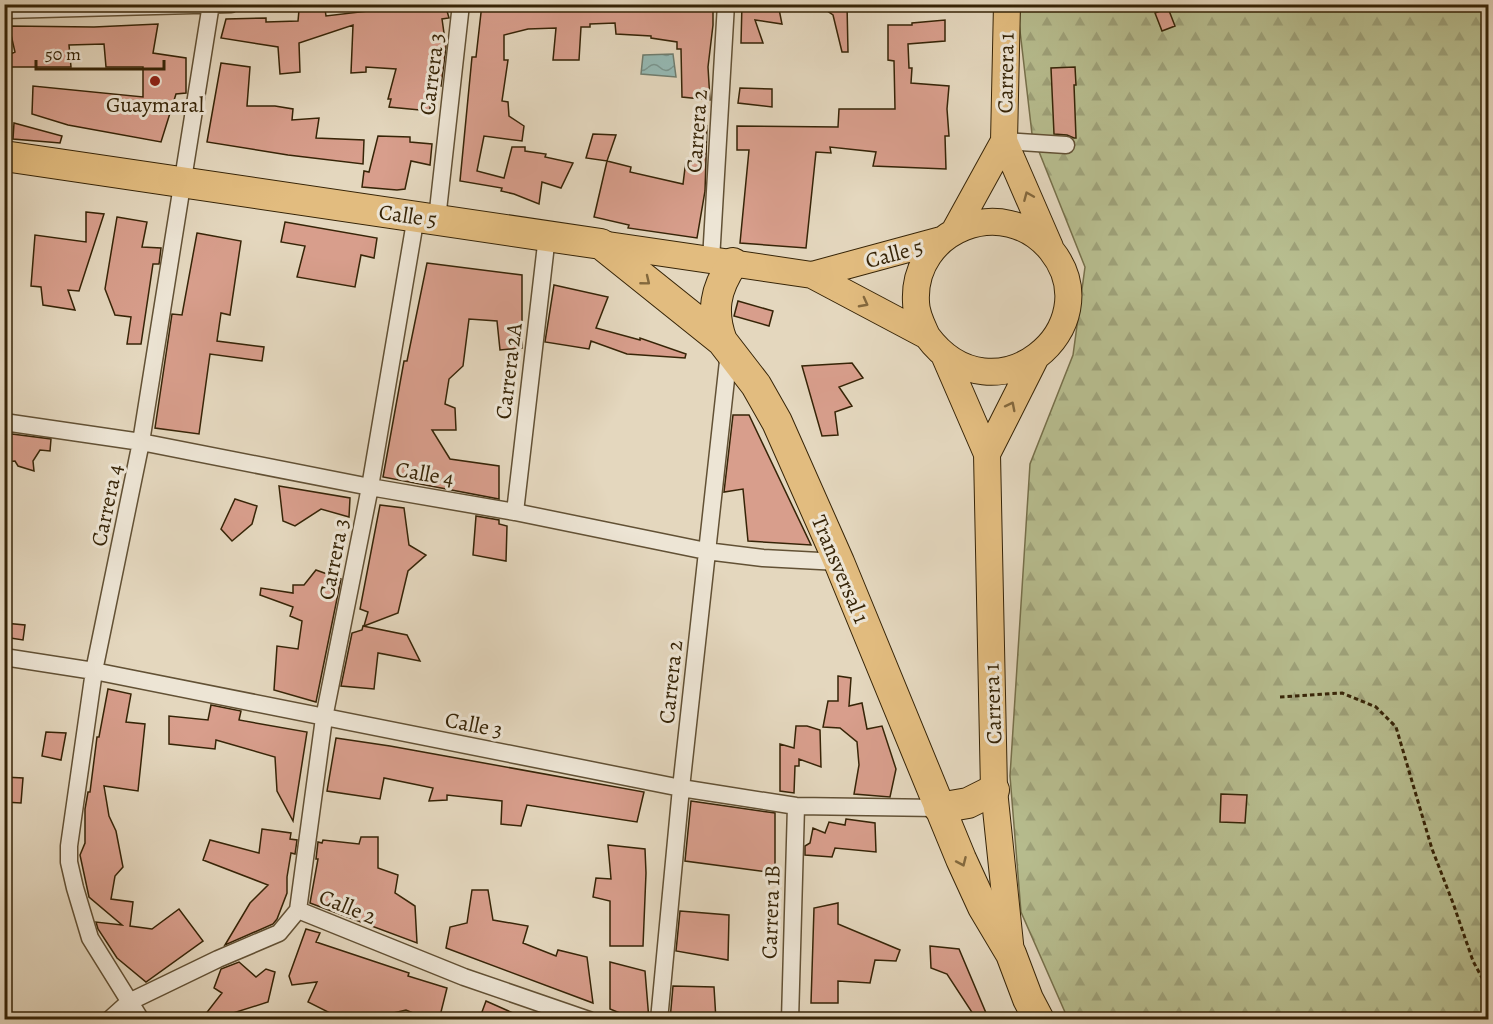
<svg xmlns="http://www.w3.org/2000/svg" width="1493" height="1024" viewBox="0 0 1493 1024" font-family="Alegreya,serif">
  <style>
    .forest { fill: url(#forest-firs); stroke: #76704b; stroke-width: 1.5 }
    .water { fill: url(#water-waves); stroke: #6f7d6f; stroke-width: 1.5 }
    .building { fill: #d89e8c; stroke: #362407; stroke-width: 1.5 }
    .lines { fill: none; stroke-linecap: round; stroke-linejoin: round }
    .street-casing { stroke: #625135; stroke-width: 19 }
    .primary-casing { stroke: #362407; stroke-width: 28 }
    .highway-casing { stroke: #362407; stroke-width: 32 }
    .path { stroke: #362407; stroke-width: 3; stroke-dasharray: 4.5 3; stroke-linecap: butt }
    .street { stroke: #ede5d5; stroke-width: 16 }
    .primary { stroke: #e2bc7f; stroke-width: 26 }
    .highway { stroke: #e2bc7f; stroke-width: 30 }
    .oneway { stroke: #83683d }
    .poi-dot { fill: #8f2418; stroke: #ede5d5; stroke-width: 2 }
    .labels { text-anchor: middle; stroke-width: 6; stroke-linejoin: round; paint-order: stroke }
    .street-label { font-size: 22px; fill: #362407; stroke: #ede5d5 }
    .poi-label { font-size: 22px; fill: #362407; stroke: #ede5d5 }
  </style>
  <defs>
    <pattern id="forest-firs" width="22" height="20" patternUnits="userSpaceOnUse" patternTransform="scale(1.5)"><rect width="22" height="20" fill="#b7bd8f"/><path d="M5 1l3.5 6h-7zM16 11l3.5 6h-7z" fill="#9ea27a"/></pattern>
    <pattern id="water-waves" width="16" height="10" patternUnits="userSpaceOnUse" patternTransform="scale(1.5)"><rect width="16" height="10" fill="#95b9b4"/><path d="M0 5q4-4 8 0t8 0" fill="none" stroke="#7a9690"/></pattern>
  </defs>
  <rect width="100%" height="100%" fill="#e4d7be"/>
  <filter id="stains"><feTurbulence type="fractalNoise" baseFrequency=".00333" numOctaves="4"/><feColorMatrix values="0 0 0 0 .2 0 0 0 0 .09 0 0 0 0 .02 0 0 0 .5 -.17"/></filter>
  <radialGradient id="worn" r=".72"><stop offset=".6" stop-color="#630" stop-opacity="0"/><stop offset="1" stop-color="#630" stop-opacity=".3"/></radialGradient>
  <path class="forest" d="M1017,5H1488V1019H1068L1021,912L1010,776L1030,464L1073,355L1085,267L1032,134Z"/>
  <path class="water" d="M673,54L676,77L641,74L643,55Z"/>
  <path class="building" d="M428,4H445L449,18L442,19L446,47L441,86L430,84V111L389,107L391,99H388L396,69L366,67V72L351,73L353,25L299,43L300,72L280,74L278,47L221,38L226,19L266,18V22L298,21L299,10L325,9L326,16Z
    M482,4H713V25L708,67L710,100L682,97L681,49H677V42L651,38V36L616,34L615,23L590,24V27H581L579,60H553L556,28L528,29L504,35V60H508L502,101L508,102L509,116L524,126L522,141L484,136L477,171L504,178L512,147H525V151L546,154L545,157L573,163L561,188L542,182L539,204L514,194L501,191L502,188L460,181L472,57H476Z
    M742,4H778L782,24L755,20L763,43H741Z
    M817,4H847L848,52H842L833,15Z
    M1168,8L1175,26L1162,31L1155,13Z
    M945,20V41L908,44L909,68H912L911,83L949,86L947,109L949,136H945L946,169L873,166L876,152L830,147L831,153L816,152L806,248L740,243L749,150H737V126L838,127L839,109H895L894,61L888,60V25H912V23Z
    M158,24L153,53L186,58V93L176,94L161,142L68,125L32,114L33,86L143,97V67H106L104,44L69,45L71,67H7L6,56L15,52L9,26L94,27Z
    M221,63L250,67L247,106H275L293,109L292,120L319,118L316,138L364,140L363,164L288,155L207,142Z
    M1075,67L1076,85H1074L1076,138H1074L1067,135L1054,134L1051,68Z
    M740,88L772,89V107L738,103Z
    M14,123L62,136L60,143L13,139Z
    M707,126L705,191L697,238L628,228L629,225L594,217L607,161L631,167L630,172L683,184L686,160H693V127Z
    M593,134L616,135L607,161L586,158Z
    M378,136L410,137V142L432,144L430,165L411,161L405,189L397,190L362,187L364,171L369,172Z
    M86,212L104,214L79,291L68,290L75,310L43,305L41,287L31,286L35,235L86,242Z
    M117,217L147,222L142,247L161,248L159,264H153L141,344H127L131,317L115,315L105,289Z
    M285,222L377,238L374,258L361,255L355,287L297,277L305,246L281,242Z
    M197,233L241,241L230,315L221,313L217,341L264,347L262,361L210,354L199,434L155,428L172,314L182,315Z
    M427,263L522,275V348L500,350L497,321L469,319L463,366L449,379L445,404L455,408L456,430H432L450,459L499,466V499L383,477L404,361H407Z
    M554,285L608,297L596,328L640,340V338L686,354L685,358L627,354L591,341L589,349L545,342Z
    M738,301L773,311L769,326L734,316Z
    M852,363L863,378L839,387L852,406L835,412L838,435L822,436L802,366Z
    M733,415H749L811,545L748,541L743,489L724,492Z
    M4,433L51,439L50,451L40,450L33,461L34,471L18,466L15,461L4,462Z
    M279,486L350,498L349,517L321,509L295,526L283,521Z
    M235,499L257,506L252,524L232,541L221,529Z
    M380,505L404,508L409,545L426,555L408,571L398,613L364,626L368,612L360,609Z
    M476,516L499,520V524L507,526L506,561L473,555Z
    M316,570L341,579L316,702L274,690L277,646L298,649L302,621L290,616L293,607L260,595L261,588L293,593V585H304Z
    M4,623L25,625L23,640L4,637Z
    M363,626L407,635L420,661L378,653L374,689L341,686L352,633L362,630Z
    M838,676L851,678L849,706L862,703L867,729L882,726L896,769L890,797L854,794L859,765L857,742L840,728L823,727L828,701H838Z
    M108,689L131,694L126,722L145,724L138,791L104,786L109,816L116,831L123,867L115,876L111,899L133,902L130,926L152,929L179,909L203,941L146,982L117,958L98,929L96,922L122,925L89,897L80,855L85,843V809L88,792H90L97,737H99Z
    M211,705L241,711L239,720L307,732L293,821L277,791L275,757L216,740L215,749L169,744V716L208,720Z
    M796,726H807L820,730L821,767L799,759V766H795L794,793L780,791V744L794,748Z
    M46,732L66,733L61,760L42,756Z
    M336,738L390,746L644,792L637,822L527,805L521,826L501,824L502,801L447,795V800L429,801L433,788L384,778L380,799L327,791Z
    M4,777L23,778L21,803L4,802Z
    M1221,794L1247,795L1245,823L1220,822Z
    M691,801L775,813V873L685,861Z
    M846,819L875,823L876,852L835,848L832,857L805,855V846L810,843L813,828L825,833L829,822L845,825Z
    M262,829L291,833L290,839L297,840L295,854L291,853L287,877V893L277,919L273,924L225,945L250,903L268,885L203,860L210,840L259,853Z
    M361,837H378V868L398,875L395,893L415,906L417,943L310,903L318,859H316L318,842L322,843L323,840L359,844Z
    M608,845L645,849L646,873L643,946H610V901L593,897L596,878L611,879Z
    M472,890H488L493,920L528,926L523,943L556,956L558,950L587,957L593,1003L446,948L450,927L467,923Z
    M838,903V924L900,950L896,961L875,960L870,983L838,981V1003H811L814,908Z
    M680,911L729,915L728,960L676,951Z
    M306,929L320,933L316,942L409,973L408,976L447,988L439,1020H430L406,1010L363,1020H344L308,1002L317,982L292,985L289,976Z
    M930,946L959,949L989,1020H977L947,974L931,968Z
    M239,962L256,977L266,969L275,972L268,1002L211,1020H201L222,993L214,988L221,969Z
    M610,962L645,971L649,1020H637L610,1009Z
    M673,986L714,987L716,1020H670Z
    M486,1001L529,1020H479Z"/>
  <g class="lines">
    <g class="street-casing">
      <path id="street" d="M4,10L231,4
        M1004,141L1066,145
        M437,219L461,4
        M711,260L726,4
        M4,422L141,442L370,487L515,512L706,551L763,558L839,562
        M515,512L547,236
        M4,657L94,671L681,788L796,806L939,808
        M298,910L324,718L370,487L416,216
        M298,910L464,977L589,1020
        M109,1020L129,1002L218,959L279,933L298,910
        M141,1020L90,938L75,888L69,862V846L94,671L141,442L211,4
        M659,1020L681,788L729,352
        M790,1020L796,806"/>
    </g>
    <g class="primary-casing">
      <path id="primary" d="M1007,4L1004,141L1050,247
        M955,230L1004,141
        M601,244L812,275L927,336C994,426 1113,327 1051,250C1004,193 912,229 916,302C916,314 922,325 927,336
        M812,275L941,240
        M945,357L987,454L994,790L1011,953
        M987,454L1035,359"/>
    </g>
    <g class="highway-casing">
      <path id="highway" d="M4,156L601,244L722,341L756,385L777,422L839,562L961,859L983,907L1011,954L1028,999L1039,1020
        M722,341C711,312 715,289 733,263
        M939,808L968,803L994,790"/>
    </g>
    <path class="path" d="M1280,697L1342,693L1376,707L1396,727L1432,849L1453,903L1473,961L1488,989"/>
    <use href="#street" class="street"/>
    <use href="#primary" class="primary"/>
    <use href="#highway" class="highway"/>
  </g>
  <defs><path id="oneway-chevron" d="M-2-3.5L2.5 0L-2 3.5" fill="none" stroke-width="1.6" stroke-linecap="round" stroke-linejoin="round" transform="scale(1.5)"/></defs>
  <g class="oneway">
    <use href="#oneway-chevron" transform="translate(1028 196) rotate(-113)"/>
    <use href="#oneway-chevron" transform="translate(646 281) rotate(39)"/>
    <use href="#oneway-chevron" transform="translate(864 303) rotate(28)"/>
    <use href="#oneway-chevron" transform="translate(1011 406) rotate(-63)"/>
    <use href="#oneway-chevron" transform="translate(962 862) rotate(66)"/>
  </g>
  <circle class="poi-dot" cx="155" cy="81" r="6"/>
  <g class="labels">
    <g class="street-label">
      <text transform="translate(1005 73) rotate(-89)" y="8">Carrera 1</text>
      <text transform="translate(431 74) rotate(-83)" y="8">Carrera 3</text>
      <text transform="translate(696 131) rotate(-86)" y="8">Carrera 2</text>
      <text transform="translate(408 215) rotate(8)" y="8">Calle 5</text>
      <text transform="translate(894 253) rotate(-15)" y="8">Calle 5</text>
      <text transform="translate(508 371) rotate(-83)" y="8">Carrera 2A</text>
      <text transform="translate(425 473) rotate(10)" y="8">Calle 4</text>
      <text transform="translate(106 505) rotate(-78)" y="8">Carrera 4</text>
      <text transform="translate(333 559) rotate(-79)" y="8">Carrera 3</text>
      <text transform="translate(841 569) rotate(67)" y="8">Transversal 1</text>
      <text transform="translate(670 682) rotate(-84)" y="8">Carrera 2</text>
      <text transform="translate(992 704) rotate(-92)" y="8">Carrera 1</text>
      <text transform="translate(474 724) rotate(11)" y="8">Calle 3</text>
      <text transform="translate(348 906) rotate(22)" y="8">Calle 2</text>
      <text transform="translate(770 912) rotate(-88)" y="8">Carrera 1B</text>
    </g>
    <g class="poi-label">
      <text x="155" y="112">Guaymaral</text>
    </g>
  </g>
  <rect width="1493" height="1024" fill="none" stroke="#e4d7be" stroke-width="24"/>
  <rect x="6" y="6" width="1481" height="1012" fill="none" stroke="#362407" stroke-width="3"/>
  <rect x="12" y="12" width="1469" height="1000" fill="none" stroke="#362407" stroke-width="1.5"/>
  <path d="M36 60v9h128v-9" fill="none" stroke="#362407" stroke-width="3"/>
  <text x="45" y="60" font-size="18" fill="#362407" stroke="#ede5d5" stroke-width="4.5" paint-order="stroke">50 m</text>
  <rect width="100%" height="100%" filter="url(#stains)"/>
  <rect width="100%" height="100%" fill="url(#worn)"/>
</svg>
